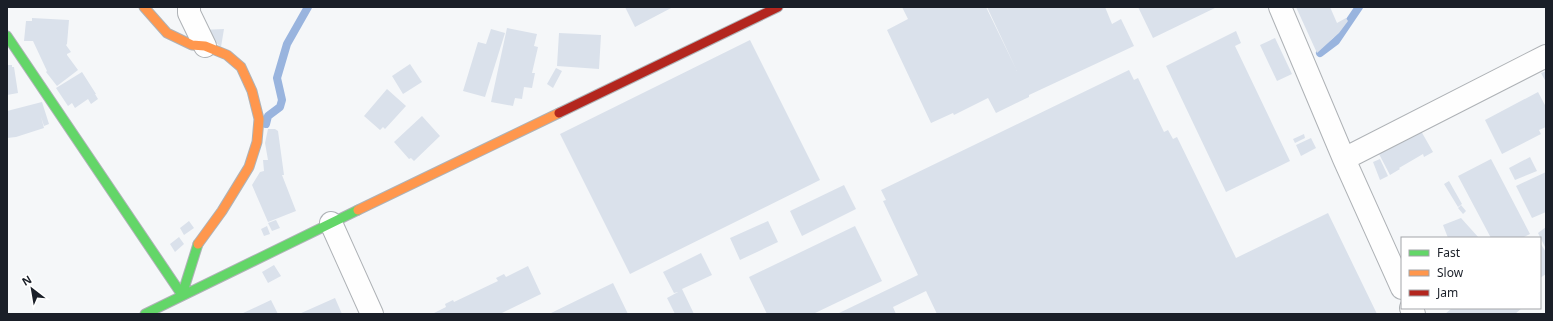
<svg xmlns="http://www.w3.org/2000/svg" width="1553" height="321" viewBox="0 0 1553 321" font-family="'Noto Sans',sans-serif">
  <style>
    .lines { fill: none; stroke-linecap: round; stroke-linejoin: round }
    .stream { stroke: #99b4de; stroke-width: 8 }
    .building { fill: #dae1eb }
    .street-casing { stroke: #aeb2b6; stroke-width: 24 }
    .fast-casing { stroke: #aeb2b6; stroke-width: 11 }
    .slow-casing { stroke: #aeb2b6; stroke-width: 11 }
    .jam-casing { stroke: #aeb2b6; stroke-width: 11 }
    .street { stroke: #fefefe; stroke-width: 22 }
    .fast { stroke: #63d668; stroke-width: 9 }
    .slow { stroke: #ff974d; stroke-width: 9 }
    .jam { stroke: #b3261e; stroke-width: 9 }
  </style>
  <rect width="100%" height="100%" fill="#f5f7f9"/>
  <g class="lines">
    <path class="stream" d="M1320,53L1336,41L1359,7
      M266,124L268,116L280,107L282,100L277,78L287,44L308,7"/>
  </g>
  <path class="building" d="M625,7H673L635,27Z
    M902,7H986L1017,71L987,7H1105L1112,24L1121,19L1134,46L1029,95V97L996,113L988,98L954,115L953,113L931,123L887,30L908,19Z
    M1138,7H1217L1153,38Z
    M1296,7H1330L1337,23L1346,18L1348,21L1339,33L1317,53Z
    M32,18L69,20L67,44L66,45L71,52L67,54V55L78,70L57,86L46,72L47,71L33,41H24L26,21H32Z
    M507,28L537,34L534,46L538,47L532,73H535L532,88L524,87L522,99L515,98L513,106L491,102Z
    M224,29L221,47L201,30Z
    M491,29L505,33L485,97L463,91L478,42L486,44Z
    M1236,31L1241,43L1235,46L1290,161L1226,192L1166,66Z
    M559,33L601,35L599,69L557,66Z
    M1275,38L1292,74L1277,81L1260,45Z
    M750,40L820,180L630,274L560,134Z
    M410,64L422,82L403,94L392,76Z
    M7,65H12V67H14L18,93L7,95Z
    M556,68L562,71L553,88L547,84Z
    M1129,70L1134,80L1138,78L1164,132L1168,130L1173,139L1177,137L1236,258L1328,213L1377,314H937L926,291L893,307L896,314H837L918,275L883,201L886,200L881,190Z
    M1546,71V82L1541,73Z
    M82,72L96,94H95L98,99L91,104L88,99L75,108L72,103L68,106L56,88Z
    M387,89L406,106L385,129L383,127L380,130L364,116Z
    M1538,92L1546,107V127L1539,130L1541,134L1502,154L1485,120Z
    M42,102L49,124L44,126L41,117L44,128L16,137L7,138V111Z
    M422,116L440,136L414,161L411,158L409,159L394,142Z
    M268,129H275L278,131L284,175H282L296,211L268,222L252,185L260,172L264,171L263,160H268L265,143Z
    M1421,131L1433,152L1424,157L1423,154L1399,168L1400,169L1390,175L1379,154Z
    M1304,134L1305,138L1295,143L1293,139Z
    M1311,138L1316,148L1301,156L1296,145Z
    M1530,157L1537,171L1515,180L1509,168Z
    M1380,159L1388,176L1380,180L1373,162Z
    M1491,159L1530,234L1522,238H1491L1458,176Z
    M1546,172V212L1532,218L1516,186Z
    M1449,181L1462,204L1458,207L1444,184Z
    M844,185L856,209L802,236L790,211Z
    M1461,205L1466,211L1463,214L1458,208Z
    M1461,218L1479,238H1448L1443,225Z
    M276,220L280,228L272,231L268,223Z
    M189,221L194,228L184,235L180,228Z
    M768,221L778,242L740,260L730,238Z
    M267,226L270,234L264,236L261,229Z
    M855,226L882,281L813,314H767L749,277Z
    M1546,227V249L1538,233Z
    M179,237L184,244L175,252L170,244Z
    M1540,243L1546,252V274L1540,278Z
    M701,253L712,275L682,289L694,314H675L667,298L678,292L674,293L663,272Z
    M274,265L281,276L268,283L262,272Z
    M528,266L541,294L500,314H432L446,307L445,304L453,300L454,302L498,281L496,278L504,274L506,277Z
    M613,283L628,314H549L590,294Z
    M335,298L342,314H299Z
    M271,300L278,314H241Z
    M1452,308H1522L1515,314H1445Z"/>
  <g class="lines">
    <g class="street-casing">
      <path id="street" d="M189,7V13L205,46
        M1280,7L1344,159L1402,288
        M1344,159L1546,56
        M331,223L372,314
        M1411,308L1414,314"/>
    </g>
    <g class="fast-casing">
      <path id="fast" d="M7,36L182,295
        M182,295L198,244
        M145,314L358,210"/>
    </g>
    <g class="slow-casing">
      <path id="slow" d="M144,7L167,33L192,45L205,46L227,55L241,67L252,91L259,119L257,142L249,167L222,211L198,244
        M358,210L559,113"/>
    </g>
    <g class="jam-casing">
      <path id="jam" d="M559,113L778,7"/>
    </g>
    <use href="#street" class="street"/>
    <use href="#fast" class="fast"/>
    <use href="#slow" class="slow"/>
    <use href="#jam" class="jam"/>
  </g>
  <rect width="1553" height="321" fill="none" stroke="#1a1f28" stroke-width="16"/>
  <rect x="1401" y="237" width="140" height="72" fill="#ffffff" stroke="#a3a5a9"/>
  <rect x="1409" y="250" width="20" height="6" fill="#63d668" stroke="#a3a5a9"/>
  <text x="1437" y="257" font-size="12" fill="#1a1f28">Fast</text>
  <rect x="1409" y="270" width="20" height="6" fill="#ff974d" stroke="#a3a5a9"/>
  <text x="1437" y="277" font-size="12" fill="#1a1f28">Slow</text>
  <rect x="1409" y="290" width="20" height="6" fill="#b3261e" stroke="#a3a5a9"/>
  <text x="1437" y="297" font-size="12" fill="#1a1f28">Jam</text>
  <g transform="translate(32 289) rotate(329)" stroke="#ffffff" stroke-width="3" paint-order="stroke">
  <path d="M0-3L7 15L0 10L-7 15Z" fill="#1a1f28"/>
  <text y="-6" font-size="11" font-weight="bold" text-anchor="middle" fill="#1a1f28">N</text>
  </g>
</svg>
